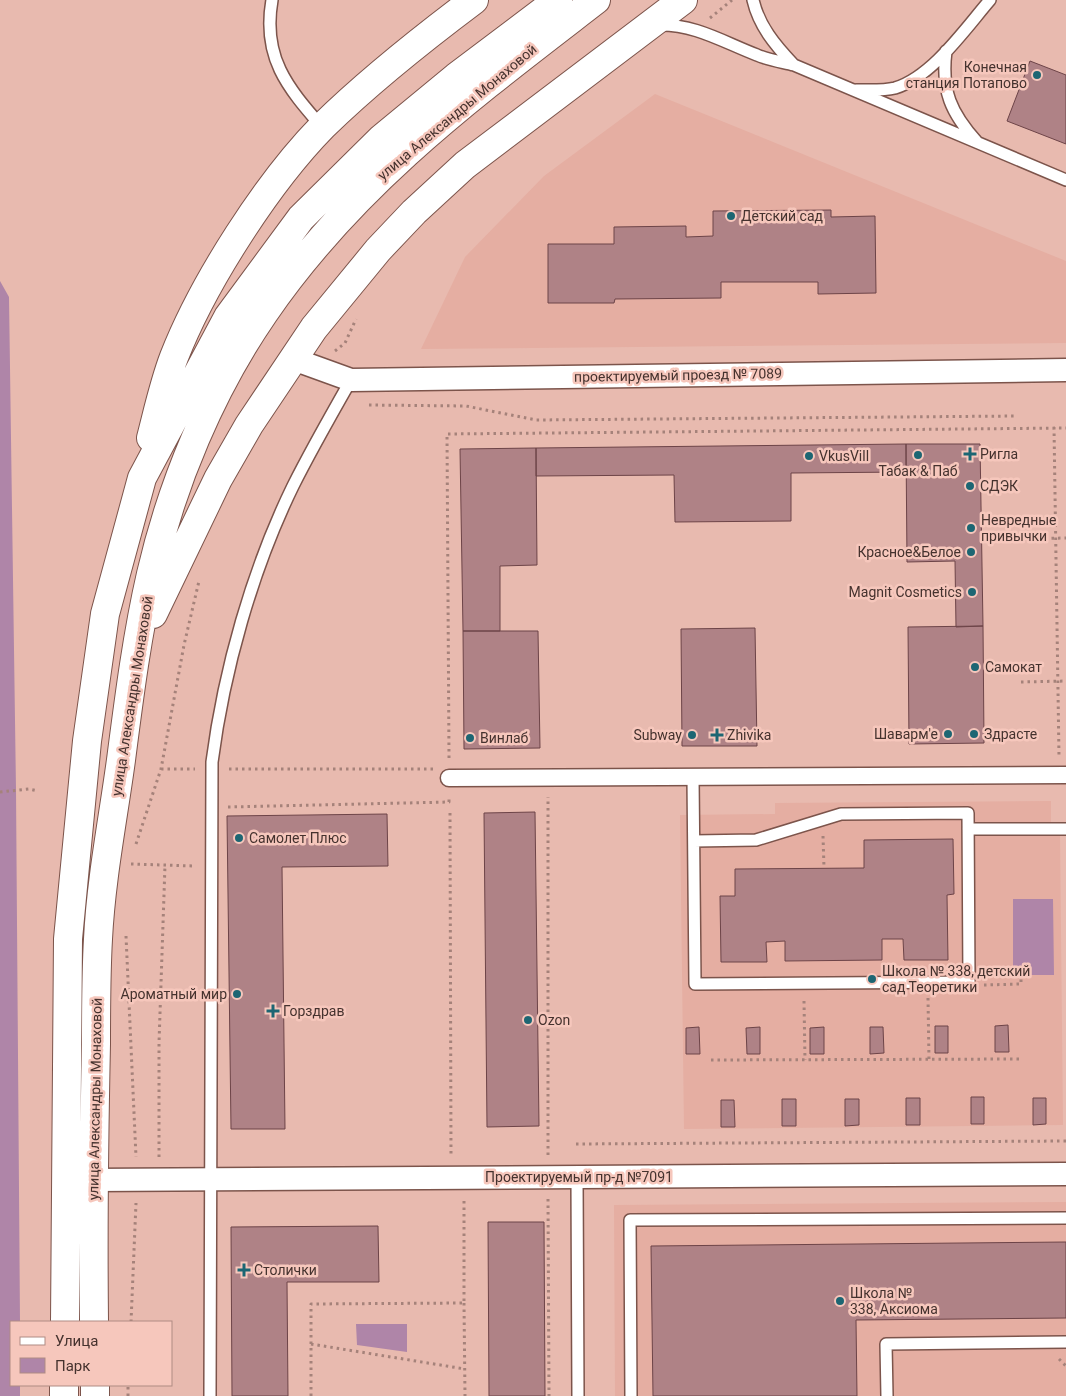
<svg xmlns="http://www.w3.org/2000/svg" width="1066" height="1396" viewBox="0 0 1066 1396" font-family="Roboto,sans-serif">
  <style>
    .built { fill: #e5aea2 }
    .green { fill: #af85a8 }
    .building { fill: #af8286; stroke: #6d4448 }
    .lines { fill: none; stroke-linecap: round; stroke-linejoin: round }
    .service-casing { stroke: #7c544b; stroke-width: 14 }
    .pedestrian-casing { stroke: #7c544b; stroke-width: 19 }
    .minor-casing { stroke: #7c544b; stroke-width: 25 }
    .secondary-casing { stroke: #7c544b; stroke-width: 30 }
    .path { stroke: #a5827a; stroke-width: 3; stroke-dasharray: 2.5 4; stroke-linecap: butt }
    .service { stroke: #fff; stroke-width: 11 }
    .pedestrian { stroke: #fff; stroke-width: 16 }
    .minor { stroke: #fff; stroke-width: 22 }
    .secondary { stroke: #fff; stroke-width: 28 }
    .poi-dot { fill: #1d6673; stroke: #f6c7bc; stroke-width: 2 }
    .labels { text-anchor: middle; stroke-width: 5; stroke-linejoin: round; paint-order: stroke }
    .poi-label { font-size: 14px; fill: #45322e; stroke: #f6c7bc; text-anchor: start }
    .street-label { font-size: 14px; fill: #45322e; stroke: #f6c7bc }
  </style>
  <rect width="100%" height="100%" fill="#e8baaf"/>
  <path class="built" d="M655,94L1066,261V343L421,349L465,257L544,176Z
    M1051,801V833L1060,834L1063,1125L684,1129L680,815L775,814V803Z
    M1066,1202V1396H615L614,1205Z"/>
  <path class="green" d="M0,281L9,297L16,790L20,1322H11V1385H20V1396H0Z
    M1013,899H1053L1054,975H1013Z
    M356,1324H407V1352L357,1345Z"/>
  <path class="building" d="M1030,61L1066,75V144L1007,121Z
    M831,210V217L875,216L876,293L818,294V282H721V298L615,299L614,303H548V244H614V227L686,226V237L713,236V211Z
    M906,444V472L791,473V521L675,522L674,475L536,476V448Z
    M906,444H980L983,626L956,627L955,561L907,562Z
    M536,448L537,565L500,566V631H463L460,449Z
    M983,626L984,743L909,744L908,627Z
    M755,628L757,746H682L681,629Z
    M463,631H538L540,748L464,749Z
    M535,812L539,1126L487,1127L484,813Z
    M387,814L388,866L282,867L285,1129H231L227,816Z
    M953,839L954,894L947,895L948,960H904L903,939H882V960L785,961V941L766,942L767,962H721L720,896H735V869L864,868V840Z
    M1008,1025L1009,1052H995V1026Z
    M935,1026H948V1053H935Z
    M699,1027L700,1054H686V1028Z
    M760,1027V1054H747L746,1028Z
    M824,1027V1054H810V1028Z
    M870,1027H883L884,1053L870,1054Z
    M971,1097H984V1124H971Z
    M906,1098H920V1125H906Z
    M1033,1098H1046V1124L1033,1125Z
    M782,1099H796V1126H782Z
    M845,1099H859V1125L845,1126Z
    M721,1100H734L735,1127H721Z
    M488,1222H544L545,1396H489Z
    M378,1226L379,1282H287L288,1396H232L231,1227Z
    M1066,1242V1318L856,1320L857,1396H653L651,1246Z"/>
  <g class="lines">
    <g class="service-casing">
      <path id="service" d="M272,0C262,57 287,87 322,127
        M753,0C759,26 775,45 793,64
        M658,25C695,24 723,42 757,55C768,60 782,62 794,65L1066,180
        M946,51C941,91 951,113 977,142
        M856,90C869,90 883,91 895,88C932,77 965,29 990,0
        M693,777L695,984L969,982L968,813L841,814L756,840L694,841
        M968,829H1066
        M577,1177L578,1396
        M210,1396L212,762C224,670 252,570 293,486C311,450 331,415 351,380
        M631,1396L630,1220L1066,1218
        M887,1396L886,1344L1066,1342"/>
    </g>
    <g class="pedestrian-casing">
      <path id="pedestrian" d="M449,778L1066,775"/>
    </g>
    <g class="minor-casing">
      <path id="minor" d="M293,359L351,380L1066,370
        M93,1180L1066,1174"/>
    </g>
    <g class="secondary-casing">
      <path id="secondary" d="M151,438C158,411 164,383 174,357C203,283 267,183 323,126C370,80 422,39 474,0
        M153,614L218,479L249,425L314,328L378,250L414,212L465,165L683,0
        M65,1322L68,939L87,741L105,614L142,478L228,317L301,218L382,138L456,77L558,0
        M94,1322C93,1229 94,1137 96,1044C96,1009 96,974 98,939C101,879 113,819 121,760C129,698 137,635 151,574C172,483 211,390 264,313C353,183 473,95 596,0
        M64,1385V1396
        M95,1385V1396"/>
    </g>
    <path class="path" d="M710,18L732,0
      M335,351L345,343L356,319
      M369,405L466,406L536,420L1017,416
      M1054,427L1059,757
      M1019,539L1066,538
      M1021,682L1066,681
      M449,758L447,434L1066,428
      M161,769H195
      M229,769H433
      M0,792L29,789L38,791
      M228,807L449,802V797
      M450,813L451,1157
      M823,836L824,868
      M136,844L161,769L184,645L199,581
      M131,864L194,866
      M126,936L136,1157
      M984,985L1021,984V975
      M928,998L929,1060
      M804,1001L805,1060
      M711,1060L1021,1059
      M576,1144L1066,1141
      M548,1155V797
      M159,1157V1043L165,865
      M548,1199L549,1396
      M464,1303L465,1396
      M131,1322L136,1203
      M311,1344L465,1369
      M1059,1359L1066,1366
      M128,1396V1385
      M311,1396V1304L464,1303V1200"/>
    <use href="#service" class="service"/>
    <use href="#pedestrian" class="pedestrian"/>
    <use href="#minor" class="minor"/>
    <use href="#secondary" class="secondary"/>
  </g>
  <g class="poi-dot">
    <circle cx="1037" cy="75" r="5"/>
    <circle cx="731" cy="216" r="5"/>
    <path d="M967.5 446.5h5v5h5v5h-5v5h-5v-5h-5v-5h5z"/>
    <circle cx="918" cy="455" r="5"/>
    <circle cx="809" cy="456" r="5"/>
    <circle cx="970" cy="486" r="5"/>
    <circle cx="971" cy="528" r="5"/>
    <circle cx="971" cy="552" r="5"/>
    <circle cx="972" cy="592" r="5"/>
    <circle cx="975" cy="667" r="5"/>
    <circle cx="948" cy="734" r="5"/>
    <circle cx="974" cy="734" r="5"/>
    <circle cx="692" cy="735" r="5"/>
    <path d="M714.5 727.5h5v5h5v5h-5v5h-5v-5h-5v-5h5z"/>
    <circle cx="470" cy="738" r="5"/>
    <circle cx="239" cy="838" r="5"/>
    <circle cx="872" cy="979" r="5"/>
    <circle cx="237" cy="994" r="5"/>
    <path d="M270.5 1003.5h5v5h5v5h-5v5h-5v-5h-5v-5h5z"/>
    <circle cx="528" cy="1020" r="5"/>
    <path d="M241.5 1262.5h5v5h5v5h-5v5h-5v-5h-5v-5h5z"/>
    <circle cx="840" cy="1301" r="5"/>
  </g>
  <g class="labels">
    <g class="poi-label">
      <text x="1027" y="72" text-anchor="end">Конечная<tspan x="1027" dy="16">станция Потапово</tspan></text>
      <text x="741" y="221">Детский сад</text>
      <text x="980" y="459">Ригла</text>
      <text x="819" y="461">VkusVill</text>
      <text x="918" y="476" text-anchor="middle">Табак &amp; Паб</text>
      <text x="980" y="491">СДЭК</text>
      <text x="981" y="525">Невредные<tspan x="981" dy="16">привычки</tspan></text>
      <text x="961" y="557" text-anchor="end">Красное&amp;Белое</text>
      <text x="962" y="597" text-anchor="end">Magnit Cosmetics</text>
      <text x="985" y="672">Самокат</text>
      <text x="938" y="739" text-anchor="end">Шаварм'е</text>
      <text x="984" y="739">Здрасте</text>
      <text x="682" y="740" text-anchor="end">Subway</text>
      <text x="727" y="740">Zhivika</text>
      <text x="480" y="743">Винлаб</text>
      <text x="249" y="843">Самолет Плюс</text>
      <text x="882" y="976">Школа № 338, детский<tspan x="882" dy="16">сад Теоретики</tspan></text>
      <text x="227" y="999" text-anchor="end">Ароматный мир</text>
      <text x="283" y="1016">Горздрав</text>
      <text x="538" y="1025">Ozon</text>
      <text x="254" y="1275">Столички</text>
      <text x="850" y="1298">Школа №<tspan x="850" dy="16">338, Аксиома</tspan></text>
    </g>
    <g class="street-label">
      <text transform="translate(457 112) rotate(-40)" y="5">улица Александры Монаховой</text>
      <text transform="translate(678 375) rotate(-1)" y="5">проектируемый проезд № 7089</text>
      <text transform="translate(132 696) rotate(-81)" y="5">улица Александры Монаховой</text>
      <text transform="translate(95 1099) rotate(-89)" y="5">улица Александры Монаховой</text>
      <text x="579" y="1182">Проектируемый пр-д №7091</text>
    </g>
  </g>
  <rect x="10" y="1321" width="162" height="65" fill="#f6c7bc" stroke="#af8b83"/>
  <rect x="20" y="1337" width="25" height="8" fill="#ffffff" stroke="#af8b83"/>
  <text x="55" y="1346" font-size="15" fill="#45322e">Улица</text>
  <rect x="20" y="1358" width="25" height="15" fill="#af85a8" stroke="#af8b83"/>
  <text x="55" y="1371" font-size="15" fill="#45322e">Парк</text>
</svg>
